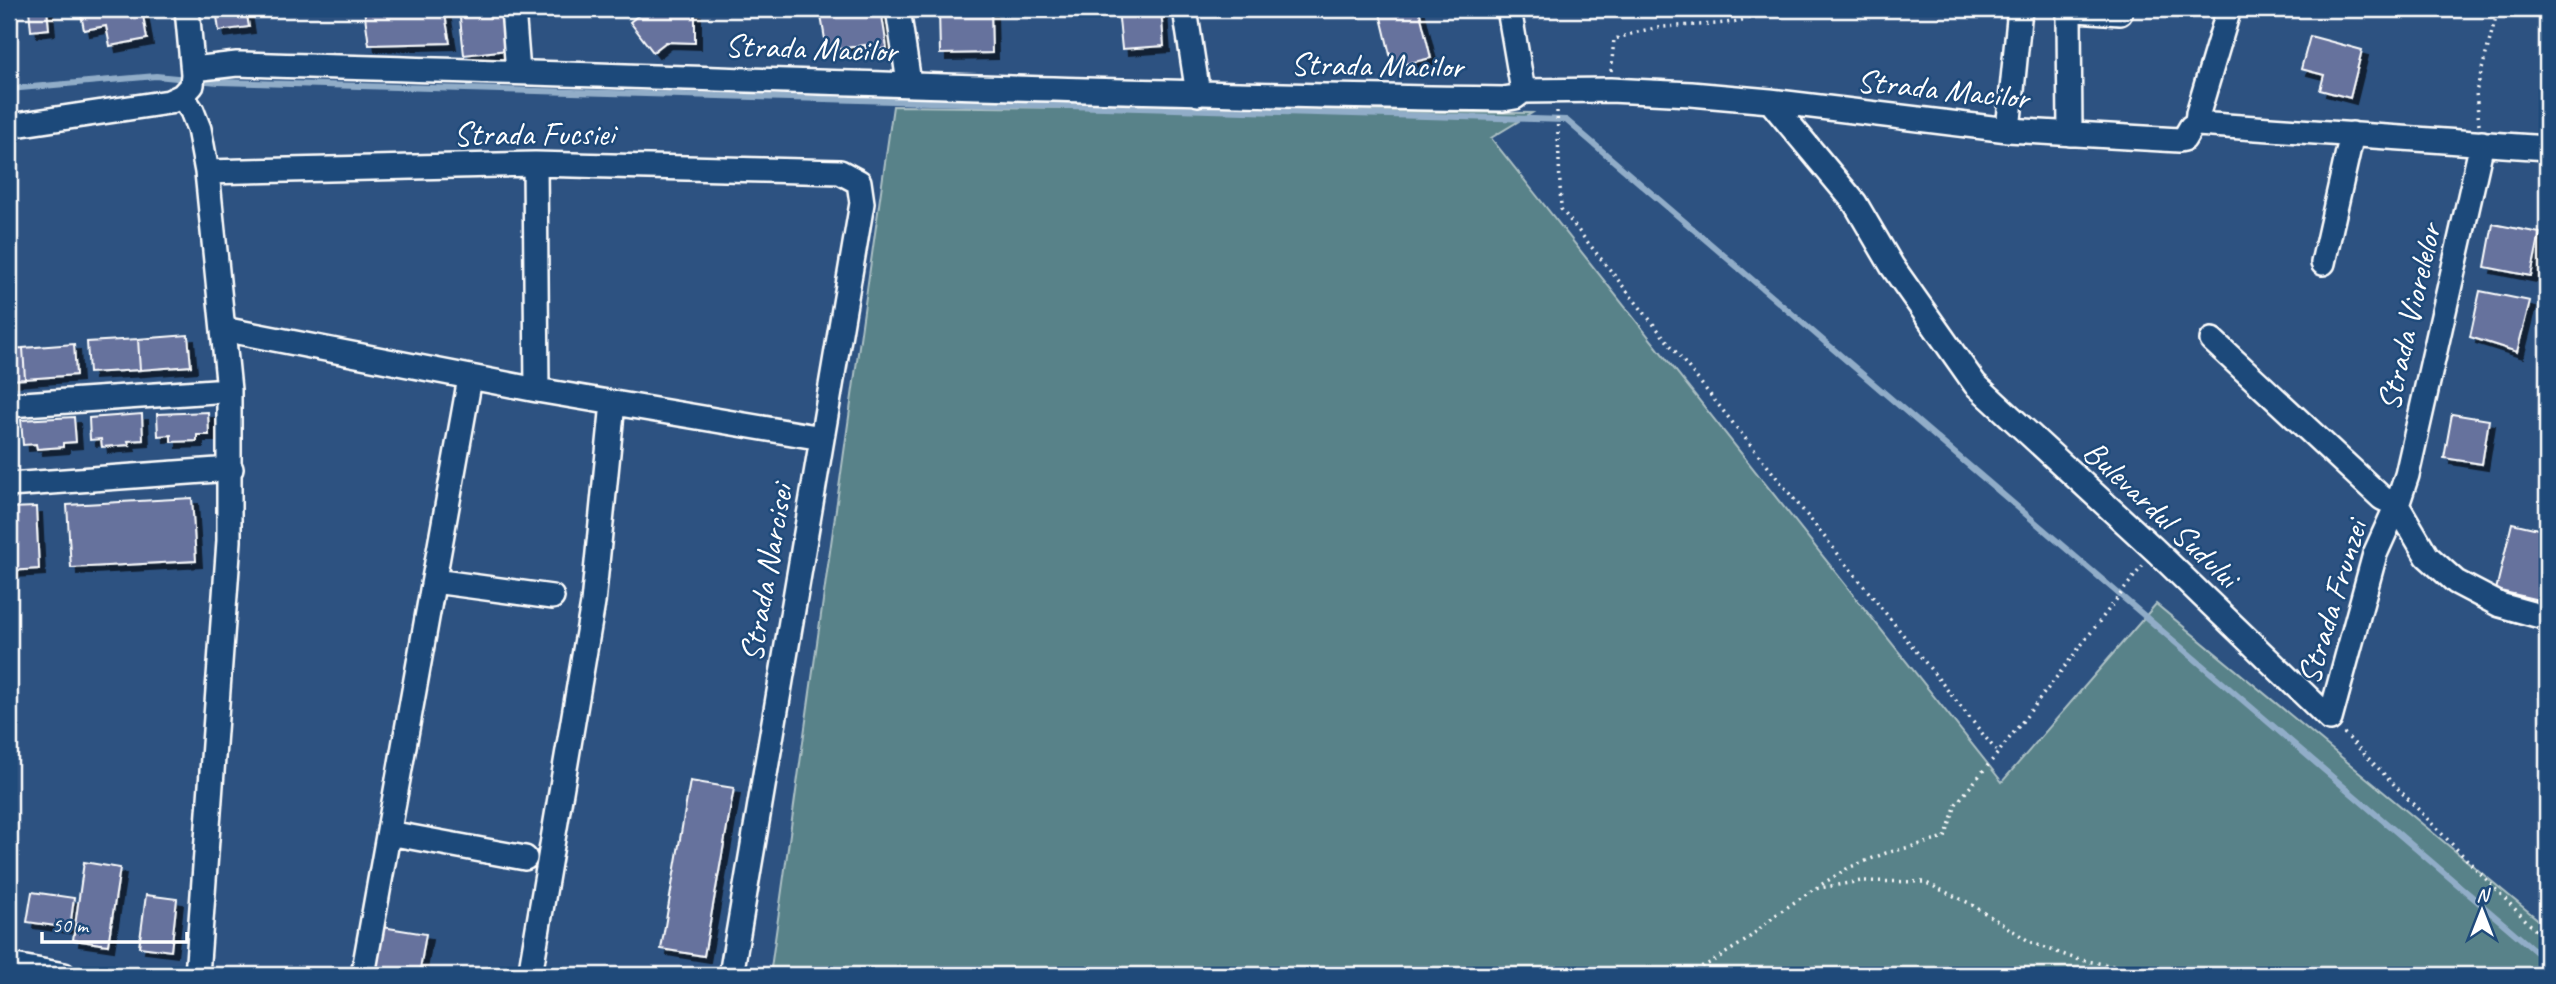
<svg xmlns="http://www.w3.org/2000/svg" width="2556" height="984" viewBox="0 0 2556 984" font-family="Caveat,sans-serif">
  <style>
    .green { fill: #598289; stroke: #acc0c4; stroke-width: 2 }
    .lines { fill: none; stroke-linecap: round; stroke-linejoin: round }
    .stream { stroke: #91adc8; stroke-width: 6 }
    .building { fill: #66729d; stroke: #fff; stroke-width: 2; filter: url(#shadow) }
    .minor-casing { stroke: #fff; stroke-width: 28 }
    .path { stroke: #fff; stroke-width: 3.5; stroke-dasharray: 2 5; stroke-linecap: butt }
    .minor { stroke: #1f4a7a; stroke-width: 23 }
    .labels { text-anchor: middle; stroke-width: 5; stroke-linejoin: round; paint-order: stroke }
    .street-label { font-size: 33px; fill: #fff; stroke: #1f4a7a }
  </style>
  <defs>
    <filter id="shadow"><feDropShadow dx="6" dy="6" stdDeviation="0" flood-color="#0009"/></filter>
  </defs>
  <rect width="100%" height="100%" fill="#2d5281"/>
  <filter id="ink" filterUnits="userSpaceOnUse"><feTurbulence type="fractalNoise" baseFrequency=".0143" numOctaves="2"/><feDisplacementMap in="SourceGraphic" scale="14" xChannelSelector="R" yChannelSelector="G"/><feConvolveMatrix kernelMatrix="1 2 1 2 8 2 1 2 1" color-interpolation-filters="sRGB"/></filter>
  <g filter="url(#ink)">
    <path class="green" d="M893,106L1532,113L1491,138L2002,782L2156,604L2547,927V975H770Z"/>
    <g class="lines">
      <path class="stream" d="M9,89L156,76L218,82L1566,120L2547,961"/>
    </g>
    <path class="building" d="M29,9H47L49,29L31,31Z
      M80,9H142L147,39L110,46L106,26L84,30Z
      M216,9H246L249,27L219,31Z
      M364,9H444L450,43L369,45Z
      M459,9H488L489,16L511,13L516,49L464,55Z
      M646,9L695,11V43L666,42L653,52L630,22Z
      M866,9H881L887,48L866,52L865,45L827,51L821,16Z
      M939,9H991L992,53L940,54Z
      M1118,9H1161L1164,46L1122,49Z
      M1379,9H1419L1431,58L1393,67Z
      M2310,36L2362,50L2350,98L2320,90L2324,75L2301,69Z
      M2493,224L2540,233L2531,276L2485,267Z
      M2480,291L2530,301L2517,352L2470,337Z
      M188,335L191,366L140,370L138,339Z
      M138,339L140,370L89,373L87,342Z
      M74,344L76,375L25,379L23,348Z
      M23,348L25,379L9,380V349Z
      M208,412L209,435H197V441L171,442V435L158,436L157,414Z
      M142,414L143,440L128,441L129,445L102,447L101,439L90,440L89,418Z
      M2452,414L2489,420L2482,464L2444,458Z
      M74,417L76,442L63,443V447L37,449L36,444L23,445L21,420Z
      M192,498L196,561L71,568L67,505Z
      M36,507L39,569L9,571V508Z
      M2512,523L2547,531V602L2496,590Z
      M690,781L734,788L704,956L661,949Z
      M84,862L120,868L108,945L73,940Z
      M32,892L74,898L70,928L27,922Z
      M146,895L177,899L171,951L139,947Z
      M382,927L426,934L419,975H374Z"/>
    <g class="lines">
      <g class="minor-casing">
        <path id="minor" d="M513,9L518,72
          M898,9L909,83
          M1185,9L1198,94
          M1509,9L1523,91
          M193,69L237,64C659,76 1081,93 1503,99L1515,97L1523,91L1610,90L1691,94L1770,101L2008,130L2179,140L2184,139L2191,127L2197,124L2547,148
          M182,96L192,111L199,129L207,172L229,390V541L197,975
          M1770,101L1855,203L1892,266L1975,384L2155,550L2330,719L2375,554L2397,505L2407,475L2482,143
          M2197,124L2198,113L2229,9
          M9,126L169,102L182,96L192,85L193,74L187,9
          M2008,130L2020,9
          M2070,134L2069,16L2076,10L2120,13
          M535,164L537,390
          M207,172L535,164L840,172L859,182L862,203L731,975
          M2323,263L2352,134
          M223,329L537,390L822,438
          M2212,340L2382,498L2397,505L2427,556L2456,582L2500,605L2547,618
          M9,405L229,390
          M9,485L231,469
          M434,581L552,597
          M389,833L525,858
          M9,965L64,975
          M363,975L470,378
          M530,975L593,603L613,403"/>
      </g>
      <path class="path" d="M1611,71L1614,39C1626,36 1638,31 1651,29C1686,22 1739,30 1768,9
        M1557,111L1561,209L1998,753
        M2479,124L2476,92L2498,9
        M2344,733L2547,942
        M1816,888L1848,868L1886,853L1945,838L1956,804L1998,753L2143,565
        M1682,975L1710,963L1745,941L1777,914L1814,889L1861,881L1924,882L1969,903L2032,943L2076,959L2163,975"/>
      <use href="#minor" class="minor"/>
    </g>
  </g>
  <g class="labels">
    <g class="street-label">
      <text transform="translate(811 47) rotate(2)" y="12">Strada Macilor</text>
      <text transform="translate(1377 64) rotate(1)" y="12">Strada Macilor</text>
      <text transform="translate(1943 88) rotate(6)" y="12">Strada Macilor</text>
      <text x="534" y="145">Strada Fucsiei</text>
      <text transform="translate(2408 317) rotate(-77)" y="12">Strada Viorelelor</text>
      <text transform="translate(2162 513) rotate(43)" y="12">Bulevardul Sudului</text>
      <text transform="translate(765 573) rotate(-80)" y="12">Strada Narcisei</text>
      <text transform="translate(2331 602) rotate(-73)" y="12">Strada Frunzei</text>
    </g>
  </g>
  <rect width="2556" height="984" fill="none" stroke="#1f4a7a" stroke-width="35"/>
  <rect x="18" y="18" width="2521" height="949" fill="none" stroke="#fff" stroke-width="2.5" filter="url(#ink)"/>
  <g transform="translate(2482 911)" stroke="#1f4a7a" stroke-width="5" paint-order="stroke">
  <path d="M0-5L12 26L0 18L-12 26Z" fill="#ffffff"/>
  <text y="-10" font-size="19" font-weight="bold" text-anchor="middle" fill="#ffffff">N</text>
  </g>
  <path d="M42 932v10h145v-10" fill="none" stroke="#ffffff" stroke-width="3.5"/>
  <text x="52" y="932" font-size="21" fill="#ffffff" stroke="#1f4a7a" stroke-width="5" paint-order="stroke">50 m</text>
</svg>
